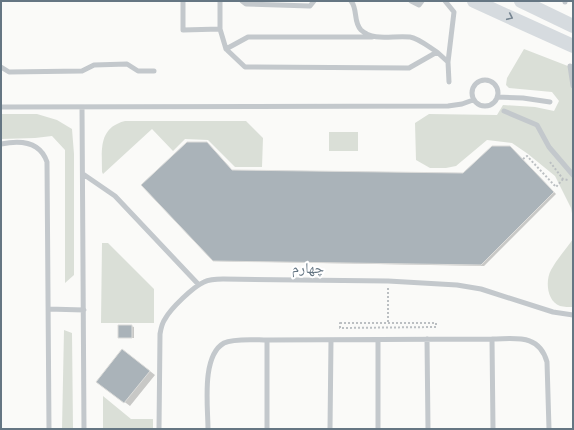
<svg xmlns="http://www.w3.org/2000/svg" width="574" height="430" viewBox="0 0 574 430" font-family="'Sofia Sans Condensed','Noto Naskh Arabic',sans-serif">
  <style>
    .green { fill: #dadfd7 }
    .shadow { fill: #0003 }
    .building { fill: #aab3b9; stroke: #dcdcda }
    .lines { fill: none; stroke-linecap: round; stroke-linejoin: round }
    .path { stroke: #bbbfc2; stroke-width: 2; stroke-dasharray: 2 2; stroke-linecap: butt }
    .lane { stroke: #c3c8cc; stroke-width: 5 }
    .secondary { stroke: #d6dbdf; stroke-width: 14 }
    .oneway { stroke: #768591 }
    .labels { text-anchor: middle; stroke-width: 4; stroke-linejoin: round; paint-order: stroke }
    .street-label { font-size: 15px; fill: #657683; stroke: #fff }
  </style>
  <rect width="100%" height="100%" fill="#fafaf8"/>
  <path class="green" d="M524,49L573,68V219L571,208L555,176L528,154L512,143L487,140L456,166L446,168H430L416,160L415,123L429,114L497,115L503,105L535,107L554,111L559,101L552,92L509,88L506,85L507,78Z
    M1,114H37L57,120L72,129L74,154V275L65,283V150L52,136L35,138L1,139Z
    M125,121H246L263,138L262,167H235L208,140L185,139L173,151L152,129L103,174L102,172C102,150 98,128 125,121Z
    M329,132H358V151H329Z
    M573,239V307C569,307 564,307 560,306C547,301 545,281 551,270C557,259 566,249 573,239Z
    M102,243H108L154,289V323H101Z
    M64,330L72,333L73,429H62Z
    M103,396L131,419H153V429H103Z"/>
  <path class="shadow" d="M207,143L233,171L463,174L510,147L556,194L484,266L217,261L214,260Z
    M131,326L134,327V338H122L119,337Z
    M128,354L155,375L130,406L98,382Z"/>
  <path class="building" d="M187,142H207L232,170L463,173L492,146H510L554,192L481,265L213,261L141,185Z
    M118,325H132V338H118Z
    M122,349L150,371L124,403L96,382Z"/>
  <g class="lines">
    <path class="path" d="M523,159L527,156L556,187L563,179
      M550,162L563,179L568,180
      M388,288V323
      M340,323H436V327L340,328Z"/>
    <path class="lane" d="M183,1V30L220,29
      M220,1V29L226,49L245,67L409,68L437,52L448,62L449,82
      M242,1L246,4L310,6L314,1
      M351,1C358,9 353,22 361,30C374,42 393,35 410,37C418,38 429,47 437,52
      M411,1L419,5L422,1
      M445,1L454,12L448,62
      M565,2V1
      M226,49L248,37H372
      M570,66L573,86
      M1,67L9,72L82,71L94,65L127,64L138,71H154
      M472 93a13 13 0 1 1 26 0a13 13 0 1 1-26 0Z
      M497,97L523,98L550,102
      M1,107L448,106L462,104L473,100
      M82,107L84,429
      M504,111L537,125L549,147L573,175
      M1,144C20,140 40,141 47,162L49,429
      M83,174L115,196L199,285
      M48,309L84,310
      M427,339L428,429
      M492,339L493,429
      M378,340V429
      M159,429L160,334C161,328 162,323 165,319C171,308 193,287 204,282C210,279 216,279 223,279L388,281L457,285L481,289L553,312L573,315
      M208,429C208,407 201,356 224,343C234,338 256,340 267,340L492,339C515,339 539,333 547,362L549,429
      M267,429V340
      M330,429L331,340"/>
    <path class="secondary" d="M474,1L573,46
      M521,1L573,26"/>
  </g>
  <defs><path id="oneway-chevron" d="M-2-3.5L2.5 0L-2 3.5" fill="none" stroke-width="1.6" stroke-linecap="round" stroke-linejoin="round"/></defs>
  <use class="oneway" href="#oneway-chevron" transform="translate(510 17) rotate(25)"/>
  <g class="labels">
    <g class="street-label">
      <text transform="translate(308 268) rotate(1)" y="5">چهارم</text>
    </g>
  </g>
  <rect width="574" height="430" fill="none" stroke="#657683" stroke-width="4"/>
</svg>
